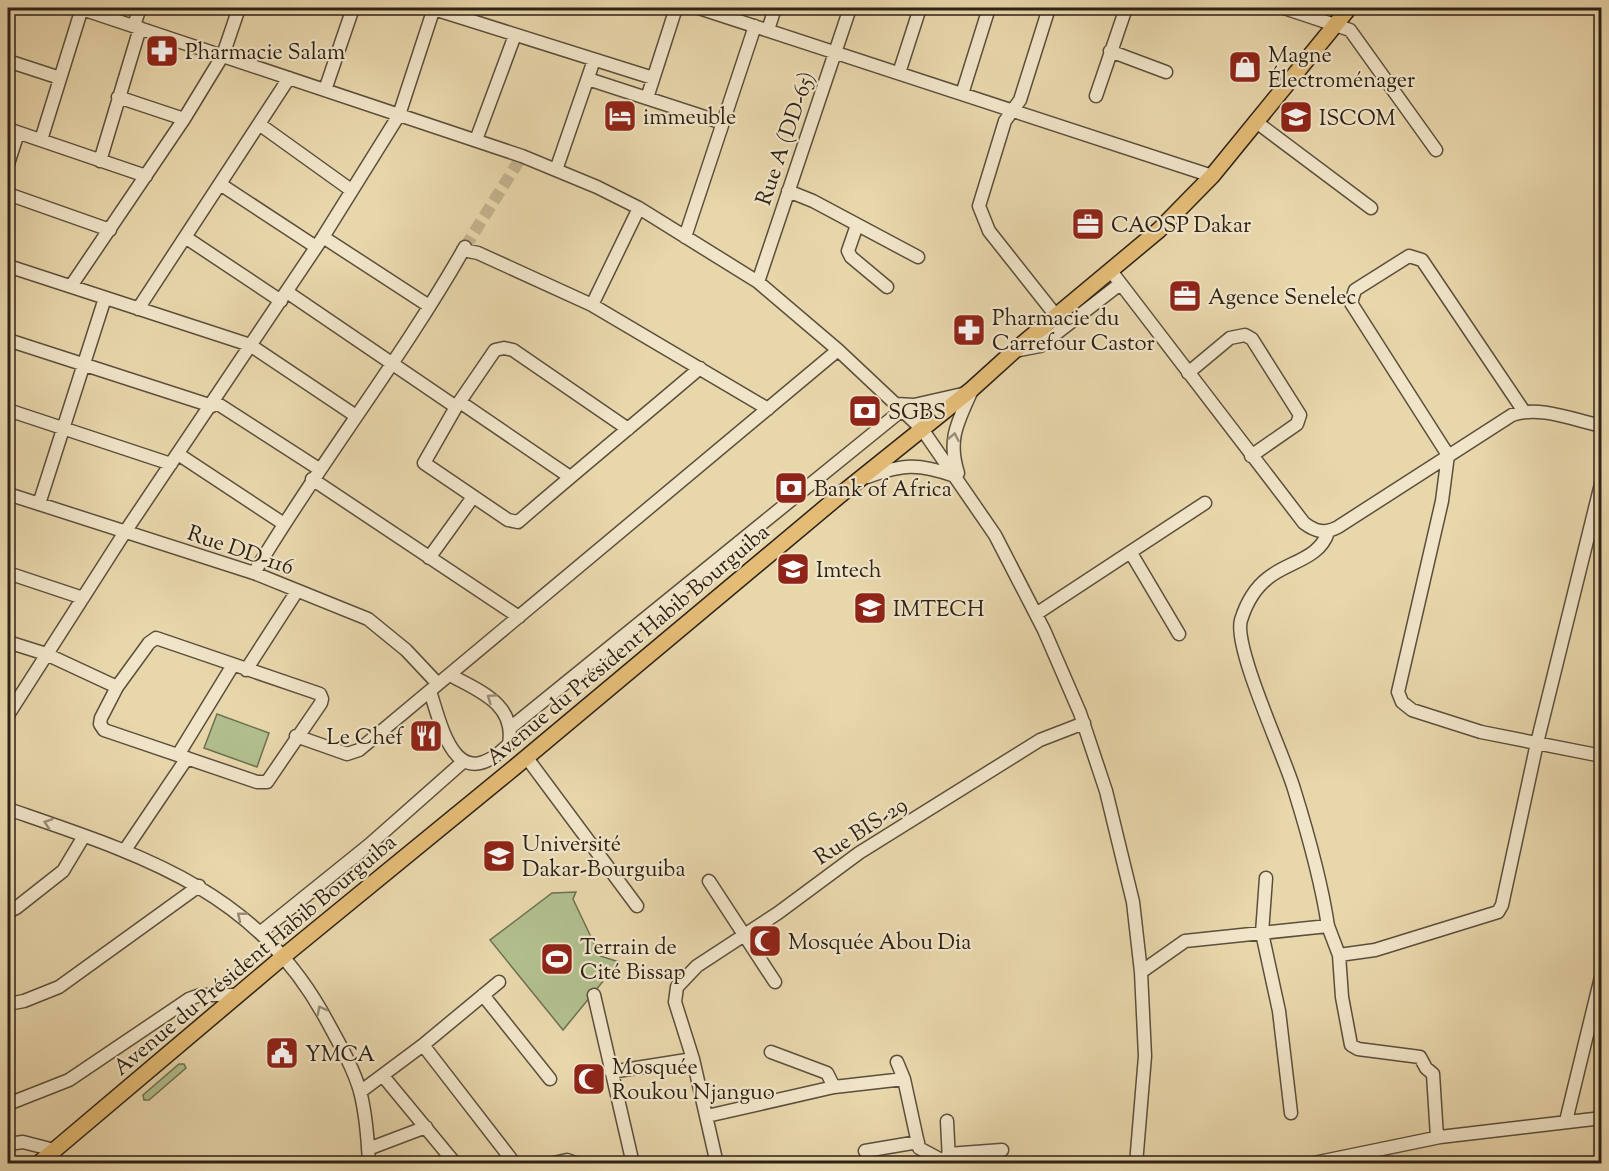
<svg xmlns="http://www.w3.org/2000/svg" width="1609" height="1171" viewBox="0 0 1609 1171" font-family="'Sorts Mill Goudy',serif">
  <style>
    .green { fill: #b1bf8d; stroke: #6e7052; stroke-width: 1.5 }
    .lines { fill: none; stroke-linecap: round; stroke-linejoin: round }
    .minor-tunnel { stroke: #c3b38e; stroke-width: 12; stroke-dasharray: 12 6; stroke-linecap: butt }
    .minor-casing { stroke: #5b4f3c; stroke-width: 15 }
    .major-casing { stroke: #2c2216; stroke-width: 18 }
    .minor { stroke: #f1e5c9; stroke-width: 12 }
    .major { stroke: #e4bc76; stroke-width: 15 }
    .oneway { stroke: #988d78 }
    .labels { text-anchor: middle; stroke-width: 4.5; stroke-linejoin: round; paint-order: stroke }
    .poi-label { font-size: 22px; fill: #2c2216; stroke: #f1e5c9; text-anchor: start }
    .street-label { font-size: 22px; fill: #2c2216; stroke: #f1e5c9 }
  </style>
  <rect width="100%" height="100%" fill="#e9d7ac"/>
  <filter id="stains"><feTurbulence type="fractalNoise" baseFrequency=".00333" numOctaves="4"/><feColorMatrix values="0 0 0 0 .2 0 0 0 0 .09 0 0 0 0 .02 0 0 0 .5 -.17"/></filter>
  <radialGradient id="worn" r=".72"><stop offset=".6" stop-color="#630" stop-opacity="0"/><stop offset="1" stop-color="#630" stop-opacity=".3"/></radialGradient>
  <path class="green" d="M217,714L269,733L257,767L204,748Z
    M576,892L573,899L600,956L619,962L563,1030L490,940L552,893Z
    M179,1064H184L186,1068L149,1100H144L143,1095Z"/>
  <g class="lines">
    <path class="minor-tunnel" d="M465,247L522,156"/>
    <g class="minor-casing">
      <path id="minor" d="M79,8L522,156L597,187L639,208L758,282L838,350L922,429L995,535L1044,630L1080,713L1106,791L1133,902L1141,972L1145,1056L1136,1164
        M699,8L1212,176
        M1049,8L1020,100L1005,121L979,206L989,231L1057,317
        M1284,8L1350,30L1436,150
        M434,9L653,78
        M134,25L140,8
        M768,30L775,8
        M1110,51L1166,72
        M8,61L60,78
        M899,73L920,8
        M588,79L723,123
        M325,90L353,8
        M962,94L989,8
        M1096,96L1126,8
        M118,97L184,119
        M647,98L676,8
        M1255,121L1371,208
        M259,124L351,190
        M8,129L146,176
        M41,140L82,8
        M476,140L515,35
        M100,161L140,28
        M8,164L18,133
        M556,170L594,60
        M220,184L316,247
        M788,191L813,201L918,257
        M8,194L110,230
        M857,225L848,251L851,257L887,287
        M185,237L281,301
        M323,237L429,306
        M685,237L755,26
        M463,250L478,253L592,305L768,409
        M8,266L250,345L356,416
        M1111,271L1304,523C1316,532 1325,534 1338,527L1512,415C1539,405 1574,420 1602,426
        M758,282L850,8
        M71,286L184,119L223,55L239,8
        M287,292L456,407
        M592,305L639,208
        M138,309L289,78
        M8,340L212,406
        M1014,351L1040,346L1120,284
        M1188,373L1230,338L1245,335L1252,339L1300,415L1297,424L1251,456
        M215,402L319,469
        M460,402L570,477
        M896,404L914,405L967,393
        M8,410L171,464
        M1523,410L1422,260L1409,256L1355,290L1351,303L1448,455L1442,501L1398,692L1402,702L1412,710L1481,732L1602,756
        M628,429L513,350L504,348L495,350L456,407L424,463L508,520L518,522C578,470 639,420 700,368
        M178,454L284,524
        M958,473C947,439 958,422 972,390
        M867,477C903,464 918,463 955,476
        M312,479L519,617
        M8,494L254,573L368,619L406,650L438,684
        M39,504L105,298
        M1328,532C1320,559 1287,562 1268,578C1255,588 1246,604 1241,620C1233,647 1284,755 1294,789C1308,834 1321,879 1328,926
        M1131,553L1179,634
        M429,558L473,497
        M8,573L83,598
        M254,573C320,462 401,360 465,247
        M1036,614L1205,503
        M156,638L320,694L322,699L321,703L267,782H257L104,730L100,724L101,718L117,687L149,643Z
        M8,642L46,654L117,687
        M246,670L297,591
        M430,691C443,733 457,796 509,744C516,704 479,691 450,675
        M8,715L125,532L323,237L399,115L434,8
        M510,728L902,410
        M296,736L347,754L359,750L838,350
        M178,755L233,665
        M527,758L637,906
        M8,809C141,855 256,889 327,1021C339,1043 353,1067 360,1091C366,1114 368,1141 369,1164
        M125,850L187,758
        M1266,878L1262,933L1279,1011L1291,1113
        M709,881L775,982
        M8,912L16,908L63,871L84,836
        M261,932L369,845L464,761
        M1339,955L1342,997L1351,1045L1358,1049L1420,1057L1426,1068L1433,1074L1437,1137
        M1141,972L1185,941L1328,926L1339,955L1375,950L1498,912L1502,905L1537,743L1602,480
        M483,995L550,1079
        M594,995L633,1164
        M8,1004L24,1001L59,987L199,886
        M423,1045L515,1164
        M771,1052L827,1073L834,1087
        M897,1062L904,1079
        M611,1072L693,1059
        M383,1076L454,1162
        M360,1092L423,1045L499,982
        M8,1104L69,1080L189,999L200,995H237
        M707,1116L834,1087L904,1079L919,1148L949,1164
        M947,1121L949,1161
        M1566,1121L1602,973
        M8,1144L23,1142L54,1150
        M368,1149L426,1127
        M865,1151L918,1142
        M948,1154L1002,1150
        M549,1164L567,1160L578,1164
        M717,1164L693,1059L675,1002L677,987L697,966L778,913L859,853L1040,740L1084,723
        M1309,1164L1440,1137L1602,1118"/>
    </g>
    <g class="major-casing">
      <path id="major" d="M38,1164L284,956L515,767L845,491L972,389L1014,351L1159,230L1212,176L1349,8"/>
    </g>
    <use href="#minor" class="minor"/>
    <use href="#major" class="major"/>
  </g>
  <defs><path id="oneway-chevron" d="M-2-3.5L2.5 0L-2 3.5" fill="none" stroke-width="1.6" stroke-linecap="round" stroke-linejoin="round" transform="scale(1.5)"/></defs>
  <g class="oneway">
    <use href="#oneway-chevron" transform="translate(954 437) rotate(-79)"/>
    <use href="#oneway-chevron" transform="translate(491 698) rotate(-145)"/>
    <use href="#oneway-chevron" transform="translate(48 823) rotate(-161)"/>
    <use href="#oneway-chevron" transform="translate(241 916) rotate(-141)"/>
    <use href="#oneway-chevron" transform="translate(321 1010) rotate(-118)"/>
  </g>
  <defs>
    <g id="pharmacy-square" transform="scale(1.725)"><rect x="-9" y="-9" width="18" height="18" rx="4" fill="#8f2418" stroke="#f1e5c9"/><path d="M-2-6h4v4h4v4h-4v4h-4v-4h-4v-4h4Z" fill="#fff"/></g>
    <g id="shop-square" transform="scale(1.725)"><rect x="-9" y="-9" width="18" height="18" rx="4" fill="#8f2418" stroke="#f1e5c9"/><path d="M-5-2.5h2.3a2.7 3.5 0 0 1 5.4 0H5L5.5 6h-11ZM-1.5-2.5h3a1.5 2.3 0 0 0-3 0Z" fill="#fff"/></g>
    <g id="hotel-square" transform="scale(1.725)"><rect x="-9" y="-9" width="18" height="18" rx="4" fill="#8f2418" stroke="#f1e5c9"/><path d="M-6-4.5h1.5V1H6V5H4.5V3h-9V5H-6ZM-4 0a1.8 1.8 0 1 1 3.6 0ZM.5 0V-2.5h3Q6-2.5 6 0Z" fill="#fff"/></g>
    <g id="university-square" transform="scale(1.725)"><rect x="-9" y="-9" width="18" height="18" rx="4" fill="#8f2418" stroke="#f1e5c9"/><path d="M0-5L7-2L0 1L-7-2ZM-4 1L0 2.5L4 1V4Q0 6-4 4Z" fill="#fff"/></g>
    <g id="office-square" transform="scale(1.725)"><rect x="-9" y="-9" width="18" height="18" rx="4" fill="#8f2418" stroke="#f1e5c9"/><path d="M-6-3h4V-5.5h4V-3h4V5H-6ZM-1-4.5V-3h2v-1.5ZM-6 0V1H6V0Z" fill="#fff"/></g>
    <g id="bank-square" transform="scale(1.725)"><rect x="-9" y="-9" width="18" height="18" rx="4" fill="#8f2418" stroke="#f1e5c9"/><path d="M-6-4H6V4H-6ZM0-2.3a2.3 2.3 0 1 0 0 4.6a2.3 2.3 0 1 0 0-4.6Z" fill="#fff"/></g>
    <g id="school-square" transform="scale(1.725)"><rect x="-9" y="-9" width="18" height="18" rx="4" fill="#8f2418" stroke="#f1e5c9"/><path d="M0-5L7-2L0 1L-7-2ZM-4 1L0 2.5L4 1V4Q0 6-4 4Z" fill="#fff"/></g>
    <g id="restaurant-square" transform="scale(1.725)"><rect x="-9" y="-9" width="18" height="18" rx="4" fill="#8f2418" stroke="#f1e5c9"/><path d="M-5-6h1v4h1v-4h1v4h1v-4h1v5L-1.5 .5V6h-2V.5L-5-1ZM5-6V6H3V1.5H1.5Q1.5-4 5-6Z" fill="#fff"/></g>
    <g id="mosque-square" transform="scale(1.725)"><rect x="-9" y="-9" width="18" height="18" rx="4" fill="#8f2418" stroke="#f1e5c9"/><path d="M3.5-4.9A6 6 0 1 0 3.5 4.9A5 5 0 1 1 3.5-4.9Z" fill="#fff"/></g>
    <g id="stadium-square" transform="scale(1.725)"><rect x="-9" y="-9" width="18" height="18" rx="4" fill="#8f2418" stroke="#f1e5c9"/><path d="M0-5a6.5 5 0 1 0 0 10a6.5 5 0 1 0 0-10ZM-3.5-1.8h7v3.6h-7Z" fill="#fff"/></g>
    <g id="civic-square" transform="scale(1.725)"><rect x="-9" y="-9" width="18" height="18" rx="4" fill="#8f2418" stroke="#f1e5c9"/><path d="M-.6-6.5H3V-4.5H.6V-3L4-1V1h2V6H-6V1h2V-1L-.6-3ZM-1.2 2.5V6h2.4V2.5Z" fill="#fff"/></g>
  </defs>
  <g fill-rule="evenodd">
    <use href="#pharmacy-square" x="162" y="51"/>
    <use href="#shop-square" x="1245" y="67"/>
    <use href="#hotel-square" x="620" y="116"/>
    <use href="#university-square" x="1296" y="117"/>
    <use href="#office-square" x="1088" y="224"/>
    <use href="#office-square" x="1185" y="296"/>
    <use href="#pharmacy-square" x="969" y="330"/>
    <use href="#bank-square" x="865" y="411"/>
    <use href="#bank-square" x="791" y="488"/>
    <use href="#school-square" x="793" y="569"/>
    <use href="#university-square" x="870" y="608"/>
    <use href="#restaurant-square" x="426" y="736"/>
    <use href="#university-square" x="499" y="856"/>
    <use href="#mosque-square" x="765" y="941"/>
    <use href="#stadium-square" x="557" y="959"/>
    <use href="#civic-square" x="282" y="1053"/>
    <use href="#mosque-square" x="589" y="1079"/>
  </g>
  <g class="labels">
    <g class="poi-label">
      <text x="185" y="59">Pharmacie Salam</text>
      <text x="1268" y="62">Magne<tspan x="1268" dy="25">Électroménager</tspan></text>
      <text x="643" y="124">immeuble</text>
      <text x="1319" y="125">ISCOM</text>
      <text x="1111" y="232">CAOSP Dakar</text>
      <text x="1208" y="304">Agence Senelec</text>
      <text x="992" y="325">Pharmacie du<tspan x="992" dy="25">Carrefour Castor</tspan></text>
      <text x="888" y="419">SGBS</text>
      <text x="814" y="496">Bank of Africa</text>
      <text x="816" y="577">Imtech</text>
      <text x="893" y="616">IMTECH</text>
      <text x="403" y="744" text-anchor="end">Le Chef</text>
      <text x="522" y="851">Université<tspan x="522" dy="25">Dakar-Bourguiba</tspan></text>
      <text x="788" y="949">Mosquée Abou Dia</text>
      <text x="580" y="954">Terrain de<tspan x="580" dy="25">Cité Bissap</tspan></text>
      <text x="305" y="1061">YMCA</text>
      <text x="612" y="1074">Mosquée<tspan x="612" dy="25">Roukou Njanguo</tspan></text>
    </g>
    <g class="street-label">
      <text transform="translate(784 138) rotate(-71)" y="8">Rue A (DD-65)</text>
      <text transform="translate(241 549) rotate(19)" y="8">Rue DD-116</text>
      <text transform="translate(627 644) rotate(-40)" y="8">Avenue du Président Habib Bourguiba</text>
      <text transform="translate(860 830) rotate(-33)" y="8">Rue BIS-29</text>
      <text transform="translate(254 954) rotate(-40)" y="8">Avenue du Président Habib Bourguiba</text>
    </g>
  </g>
  <rect width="1609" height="1171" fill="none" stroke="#e9d7ac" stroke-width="30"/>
  <rect x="9" y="9" width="1591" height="1153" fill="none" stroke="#2c2216" stroke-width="3"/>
  <rect x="15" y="15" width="1579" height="1141" fill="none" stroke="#2c2216" stroke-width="1.5"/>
  <rect width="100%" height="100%" filter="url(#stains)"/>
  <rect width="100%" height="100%" fill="url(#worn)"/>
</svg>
